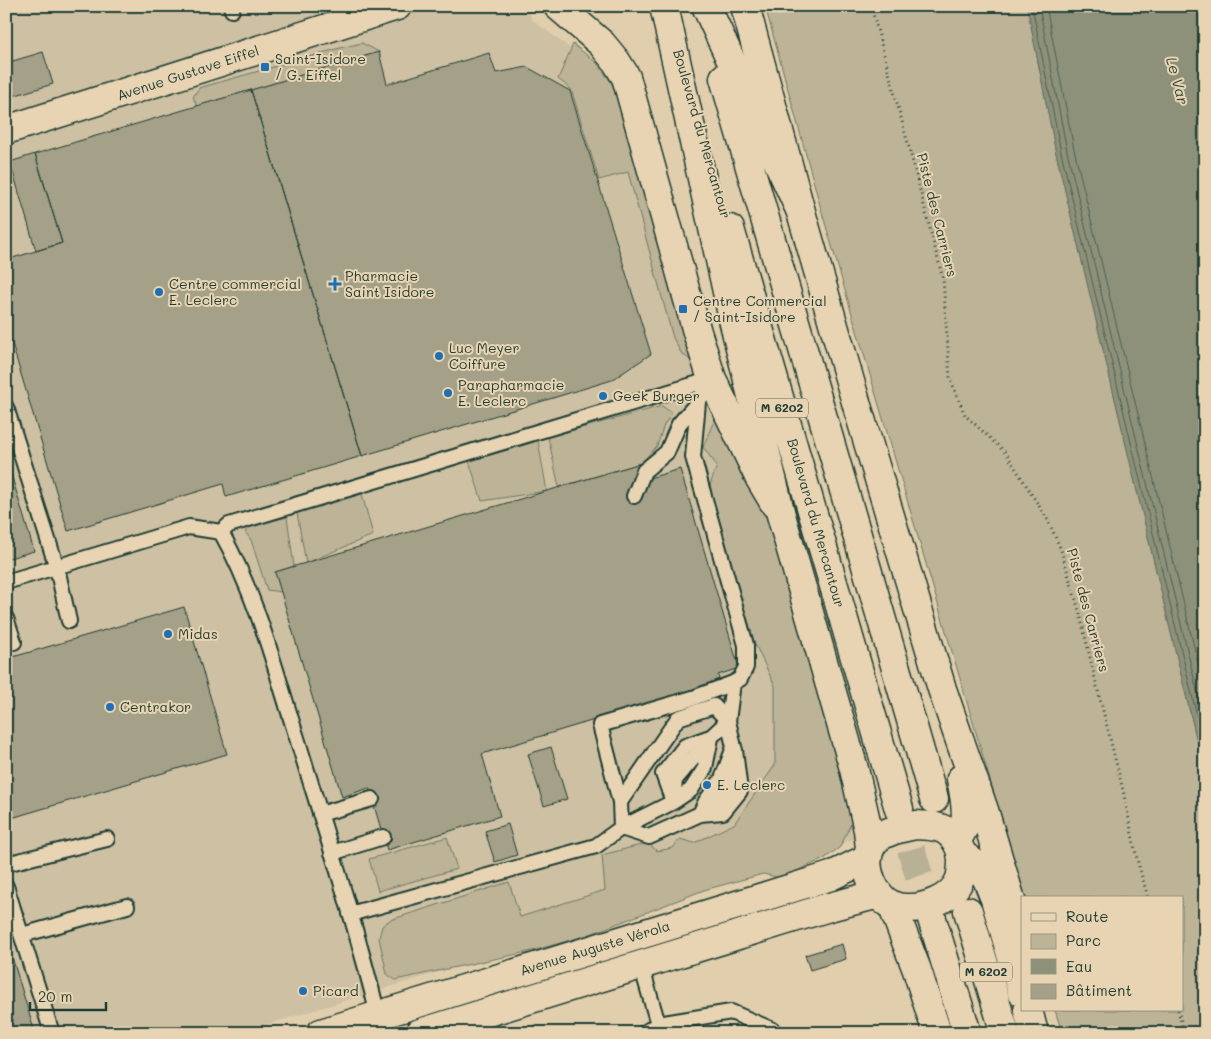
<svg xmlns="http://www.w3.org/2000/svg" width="1211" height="1039" viewBox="0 0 1211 1039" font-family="Mali,sans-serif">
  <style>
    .built { fill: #cec0a2 }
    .green { fill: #bdb397; stroke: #6e7866 }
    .water { fill: #8e917a; stroke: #626f5e }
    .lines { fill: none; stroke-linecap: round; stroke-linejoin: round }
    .shore { stroke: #4b5f50; stroke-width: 1 }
    .building { fill: #a4a188; stroke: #1f3d34 }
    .primary-tunnel { stroke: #b9b195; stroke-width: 28; stroke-dasharray: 28 14; stroke-linecap: butt }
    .lane-casing { stroke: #1f3d34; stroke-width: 18 }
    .secondary-casing { stroke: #1f3d34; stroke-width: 31 }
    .primary-casing { stroke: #1f3d34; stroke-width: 31 }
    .highway-casing { stroke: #1f3d34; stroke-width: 31 }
    .path { stroke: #1f3d34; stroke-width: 3; stroke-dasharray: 1 4; stroke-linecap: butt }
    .lane { stroke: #e8d4b2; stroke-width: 14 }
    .secondary { stroke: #e8d4b2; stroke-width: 28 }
    .primary { stroke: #e8d4b2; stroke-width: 28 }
    .highway { stroke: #e8d4b2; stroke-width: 28 }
    .poi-dot { fill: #1f6fb2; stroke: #e8d4b2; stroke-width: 2 }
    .labels { text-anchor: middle; stroke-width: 4; stroke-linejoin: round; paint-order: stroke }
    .shield { fill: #e8d4b2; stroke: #5b6a5a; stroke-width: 1 }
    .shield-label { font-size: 12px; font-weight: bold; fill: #1f3d34 }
    .poi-label { font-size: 14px; fill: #1f3d34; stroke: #e8d4b2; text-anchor: start }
    .street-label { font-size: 14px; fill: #1f3d34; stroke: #e8d4b2 }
    .water-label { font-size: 15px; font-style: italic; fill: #304a3e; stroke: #e8d4b2 }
  </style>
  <rect width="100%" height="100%" fill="#e0cead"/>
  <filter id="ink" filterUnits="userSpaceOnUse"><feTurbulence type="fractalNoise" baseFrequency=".02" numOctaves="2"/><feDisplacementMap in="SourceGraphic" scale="10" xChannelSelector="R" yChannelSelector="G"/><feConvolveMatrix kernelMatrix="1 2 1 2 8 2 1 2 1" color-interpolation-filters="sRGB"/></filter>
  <g filter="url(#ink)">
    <path class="built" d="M23,6H528L531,19L601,71L631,142L856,838L445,970L239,1033H6V17Z"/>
    <path class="green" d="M765,6H1027L1056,153L1196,737L1205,768V1033H1062L1055,1010H1182V898H1022L993,790L823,216Z
      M362,43L379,52L197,106L193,97L199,88L340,48Z
      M573,44L597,63L611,82L621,102L698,366L681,353L673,338L628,172L599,180L571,89L558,79Z
      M662,406L672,413L664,425L657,446L641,463L559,487L548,437Z
      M716,416L772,528L854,817L840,847L824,859L780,878L763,874L704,890L588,935L532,951L395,980L387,974L379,938L382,926L390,920L509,882L520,917L605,890L602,855L648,843L657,851L673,848L680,839L694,843L734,824L775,765V686L755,644L717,518L710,485L717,466L703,447Z
      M538,441L547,491L482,501L469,461Z
      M362,494L373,535L306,563L297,513Z
      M287,517L294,566L275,572L281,592L267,590L251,540L245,532L250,526Z
      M447,837L457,869L378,891L369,859Z"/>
    <path class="water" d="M1027,6H1205V768L1196,737L1056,153Z"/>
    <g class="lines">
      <path class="shore" d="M1032,6L1061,152L1205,749
        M1039,6L1067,151L1205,724
        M1046,6L1074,149L1205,692"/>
    </g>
    <path class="building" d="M43,52L53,84L6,98V63Z
      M379,52L387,84L489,53L496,73L527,67L570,91L651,354L612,380L362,456L251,90Z
      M251,90L362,456L226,497L223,484L68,531L6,324V260L62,243L35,154Z
      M35,154L62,243L36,251L10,162Z
      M6,457L34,551L6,559Z
      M641,463L646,479L680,469L739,668L718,675L720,682L482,754L500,816L387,850L369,788L342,797L275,572Z
      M184,607L227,754L8,819L6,812V659Z
      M551,747L567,799L544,806L528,754Z
      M508,824L517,855L495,862L485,831Z
      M6,937L35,1033H6Z
      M842,944L846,959L810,970L805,955Z"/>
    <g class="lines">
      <path class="primary-tunnel" d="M899,809L932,919"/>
      <g class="lane-casing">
        <path id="lane" d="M231,6L232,10
          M6,407L57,568L69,621
          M634,496L644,471L667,452L679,424L698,402
          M221,532L229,525L712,379
          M221,532C257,596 275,669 297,738C325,830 355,922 378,1015
          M6,582L189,527L221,532
          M6,618L14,642
          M672,799L663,774L685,746L710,737
          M620,802L678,718L714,706L728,721L734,747L722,779L706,801L700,814L649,837L621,828
          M673,802L691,790L705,768L711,738
          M707,811L716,807L729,784L731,773
          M320,814L372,799
          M700,814L723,812L740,791L735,750
          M621,828L673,802L675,780L711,737L728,721L733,683
          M332,853L383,837
          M6,864L107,839
          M6,886L52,1033
          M350,914L596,846L621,828L620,802L600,725L693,698L733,683L740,679L746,667V645L693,457L698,402L712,379
          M22,935L127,906
          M641,965L658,1024L644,1033
          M658,1024L731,1012L773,1030"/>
      </g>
      <g class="secondary-casing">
        <path id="secondary" d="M558,6L602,44L616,61L626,77L697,332L712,379L759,477L775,504
          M6,130L397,6
          M916,825C926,826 936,825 945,830C956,837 961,847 962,859C962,867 962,874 959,881C951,899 925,909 907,908C902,908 896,907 892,905C874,897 862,867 870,849C876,832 900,828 916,825Z
          M321,1033L831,876L868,858
          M420,1033L829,907L879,894"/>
      </g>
      <g class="primary-casing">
        <path id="primary" d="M664,6L733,319L781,515L854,769L868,830L870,848
          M706,6L801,212L858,409L942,689L984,810L1022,937
          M724,78L934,799
          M730,229L899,809
          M955,839C957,837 960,835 961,833C970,820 964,793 961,779
          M962,854L980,868L987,879L995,899L1022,992
          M892,905L917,970L937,1033
          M968,911L1005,1033
          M932,919L967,1033
          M1028,1010L1034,1033"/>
      </g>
      <g class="highway-casing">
        <path id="highway" d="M745,6L801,212"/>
      </g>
      <path class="path" d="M871,6L907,140L943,279L950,378L965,415L1006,453L1049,522L1061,550L1080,614L1095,679L1123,790L1137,859L1148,898
        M1178,1010L1184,1033
        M522,1033L533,1029L535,1025"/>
      <use href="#lane" class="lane"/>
      <use href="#secondary" class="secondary"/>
      <use href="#primary" class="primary"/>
      <use href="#highway" class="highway"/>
    </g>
  </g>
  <g class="poi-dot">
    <rect x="260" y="62" width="10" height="10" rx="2.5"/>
    <path d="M332.5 276.5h5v5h5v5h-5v5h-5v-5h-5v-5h5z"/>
    <circle cx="159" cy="292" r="5"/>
    <rect x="678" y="304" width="10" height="10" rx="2.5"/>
    <circle cx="439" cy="356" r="5"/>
    <circle cx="448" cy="393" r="5"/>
    <circle cx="603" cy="396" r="5"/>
    <circle cx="168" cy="634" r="5"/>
    <circle cx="110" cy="707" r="5"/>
    <circle cx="707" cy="785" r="5"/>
    <circle cx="303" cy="991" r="5"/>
  </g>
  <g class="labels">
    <g class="shield">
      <rect x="756" y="398.5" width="52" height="19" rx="4"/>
      <rect x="960" y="962.5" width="52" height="19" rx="4"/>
    </g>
    <g class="shield-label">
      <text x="782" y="412">M 6202</text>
      <text x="986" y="976">M 6202</text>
    </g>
    <g class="poi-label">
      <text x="275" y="64">Saint-Isidore<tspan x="275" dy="16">/ G. Eiffel</tspan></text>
      <text x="345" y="281">Pharmacie<tspan x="345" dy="16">Saint Isidore</tspan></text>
      <text x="169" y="289">Centre commercial<tspan x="169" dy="16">E. Leclerc</tspan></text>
      <text x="693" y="306">Centre Commercial<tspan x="693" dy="16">/ Saint-Isidore</tspan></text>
      <text x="449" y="353">Luc Meyer<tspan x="449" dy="16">Coiffure</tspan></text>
      <text x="458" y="390">Parapharmacie<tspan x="458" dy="16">E. Leclerc</tspan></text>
      <text x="613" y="401">Geek Burger</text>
      <text x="178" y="639">Midas</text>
      <text x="120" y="712">Centrakor</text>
      <text x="717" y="790">E. Leclerc</text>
      <text x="313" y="996">Picard</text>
    </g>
    <g class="street-label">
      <text transform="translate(188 73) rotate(-18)" y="5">Avenue Gustave Eiffel</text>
      <text transform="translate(702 134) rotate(74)" y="5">Boulevard du Mercantour</text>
      <text transform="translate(937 215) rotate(76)" y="5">Piste des Carriers</text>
      <text transform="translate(816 523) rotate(74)" y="5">Boulevard du Mercantour</text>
      <text transform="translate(1088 610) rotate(75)" y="5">Piste des Carriers</text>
      <text transform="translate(595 948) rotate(-17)" y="5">Avenue Auguste Vérola</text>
    </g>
    <g class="water-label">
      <text transform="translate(1177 81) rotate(75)" y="5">Le Var</text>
    </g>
  </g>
  <rect width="1211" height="1039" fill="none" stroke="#e8d4b2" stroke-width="25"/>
  <rect x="12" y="12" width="1186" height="1014" fill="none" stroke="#1f3d34" stroke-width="2" filter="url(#ink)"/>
  <rect x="1021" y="896" width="162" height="115" fill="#e8d4b2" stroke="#989880"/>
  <rect x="1031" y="913" width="25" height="8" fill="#e8d4b2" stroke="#989880"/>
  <text x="1066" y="922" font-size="15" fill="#1f3d34">Route</text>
  <rect x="1031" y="934" width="25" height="15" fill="#bdb397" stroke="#989880"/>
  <text x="1066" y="946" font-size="15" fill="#1f3d34">Parc</text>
  <rect x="1031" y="959" width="25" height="15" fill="#8e917a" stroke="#989880"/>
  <text x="1066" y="972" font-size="15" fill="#1f3d34">Eau</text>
  <rect x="1031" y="984" width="25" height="15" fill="#a4a188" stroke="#989880"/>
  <text x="1066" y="996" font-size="15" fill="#1f3d34">Bâtiment</text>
  <path d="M30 1002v8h76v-8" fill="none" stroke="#1f3d34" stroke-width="2.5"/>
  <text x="38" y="1002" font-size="15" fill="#1f3d34" stroke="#e8d4b2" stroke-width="4" paint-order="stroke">20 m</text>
</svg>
